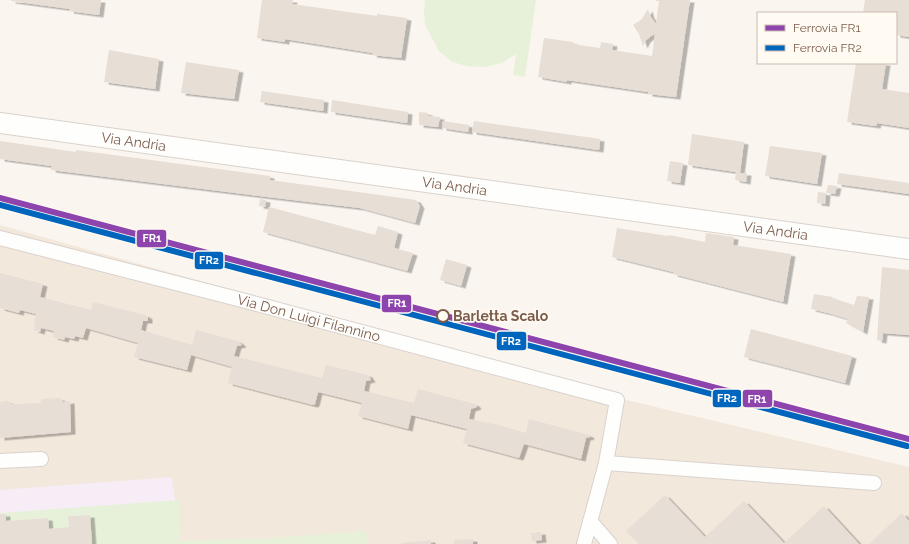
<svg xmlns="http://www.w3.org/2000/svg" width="909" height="544" viewBox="0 0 909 544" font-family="Raleway,sans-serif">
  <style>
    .residential { fill: #f3e8dc }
    .education { fill: #f6edf6 }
    .green { fill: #e7f1d9 }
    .building { fill: #e7ded5; filter: url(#shadow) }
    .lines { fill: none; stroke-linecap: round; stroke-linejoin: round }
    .minor-casing { stroke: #d9d2cd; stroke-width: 16 }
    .secondary-casing { stroke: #dad2cb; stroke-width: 22 }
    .minor { stroke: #fefefd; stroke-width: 14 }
    .secondary { stroke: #fefefd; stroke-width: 20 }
    .rail-1-casing { stroke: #fffaf2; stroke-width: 9 }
    .rail-2-casing { stroke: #fffaf2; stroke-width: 9 }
    .rail-1 { stroke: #8e44ad; stroke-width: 6 }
    .rail-2 { stroke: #0065bd; stroke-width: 6 }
    .stop-dot { fill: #fffaf2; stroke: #7c5c4b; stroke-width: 2 }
    .labels { text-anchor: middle; stroke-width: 3.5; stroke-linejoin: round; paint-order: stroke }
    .street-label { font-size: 14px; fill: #7c5c4b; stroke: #fffaf2 }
    .stop-label { font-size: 14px; font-weight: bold; fill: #7c5c4b; stroke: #fffaf2; text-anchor: start }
    .line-badge { stroke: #fffaf2; stroke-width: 1.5 }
    .badge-label { font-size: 11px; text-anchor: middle; font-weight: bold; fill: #fff }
  </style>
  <defs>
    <filter id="shadow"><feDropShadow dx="4.5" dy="2.5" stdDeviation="0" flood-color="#0004"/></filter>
  </defs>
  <rect width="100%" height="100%" fill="#faf5ef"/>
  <path class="residential" d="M0,225L622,399L909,467V544H0Z"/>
  <path class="education" d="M172,477L180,541L272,538L273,544H0V490Z"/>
  <path class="green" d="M425,0H536L525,77L513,75L516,54L502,63L485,67L467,66L452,62L439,51L425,25L424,12Z
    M179,500L180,541L272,538L366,531L367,544H92L90,515L68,516L69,527L49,529L48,518L6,521V514H0V513Z"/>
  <path class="building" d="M11,0H101L99,15L69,11L70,9L11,1Z
    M262,0H293L292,4L377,16V14L407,18L401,58L372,55L373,53L285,39V42L257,38Z
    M656,0H690L676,97L648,94V92L567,80V82L538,77L544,38L573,42V44L600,48L601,42L613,44L612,50L652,56L655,34L651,36L646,40L643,46L639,34L633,25L642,19L648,9L650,16L656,24L659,1H656Z
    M865,0H909V37L896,35V13H863Z
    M109,50L159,59L155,89L104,82Z
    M186,62L239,70L234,99L181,93Z
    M856,63H886L882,89L909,93V128L877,123L876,126L847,122Z
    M262,91L324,100L323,111L260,102Z
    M332,100L408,112L407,123L331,112Z
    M419,112L428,113V116L440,117L438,127L419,125Z
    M443,121L469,125L468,132L442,128Z
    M474,121L600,139L599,150L472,132Z
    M692,134L744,142L740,173H747L746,182L735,180L736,172L688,165Z
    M0,141L76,152V150L270,176V180L416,200L420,206L415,223L360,208L268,197L51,170L52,166L0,159Z
    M770,146L822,153L817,184L765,176Z
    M670,161L683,163L680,183L667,181Z
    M839,173L909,183V194L837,184Z
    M828,185L837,186L835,194L826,193Z
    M818,192L826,193L825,204L817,203Z
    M260,199L266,200L265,207L259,206Z
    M269,207L375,235L378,226L398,232L394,248L413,253L407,271L263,232Z
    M617,228L668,236L669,235L705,242L706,233L734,237L733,245L791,254L783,302L673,274V272L612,257Z
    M446,259L467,265L461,286L440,280Z
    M882,267L909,270V335L883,333L882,341L877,340Z
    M0,273L43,284L40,297L91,310L93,302L145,315L148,317V321H143L141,330L192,345L196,330L238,341L242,345L237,346L234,356L322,378L326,365L368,375L371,380L366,381L364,391L414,403L418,389L475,404L477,407L471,409L469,419L499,425L526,433L529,419L589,435L590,437L586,438L581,459L524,444L519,458L463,443L467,429L411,415L408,429L358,416L362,403L318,392L315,404L313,405L228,383L232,367L191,355L187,370L134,357L138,343L86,328L83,338L75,336L74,339L65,337L64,340L53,337L54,331L41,328L40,332L34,330L35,323H34L36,314L20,310L19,313L0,308Z
    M814,294L833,297L832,298L854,305L857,296L869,297L863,332L846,323L848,319L828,313L811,309Z
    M751,329L852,356L845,383L744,357Z
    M60,398L63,402L70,401L71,432L0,438V402L8,401L11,404H19L40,403L42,399Z
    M665,495L705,537L744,501L784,543L824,506L859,544H639L626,531Z
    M902,513L909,521V544H869Z
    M0,514H6V521L48,518L49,529L69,527L68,516L90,515L92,544H0Z
    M541,532L542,540L532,541L531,533Z
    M473,539V544H454V540Z
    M431,540V544H401V543Z"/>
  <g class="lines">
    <g class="minor-casing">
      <g id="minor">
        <path id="s1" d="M0,238L234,298L617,400L606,463L584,544"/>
        <path d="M0,461L41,459"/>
        <path d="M606,463L874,483"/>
        <path d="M590,521L610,544"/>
      </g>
    </g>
    <g class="secondary-casing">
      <g id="secondary">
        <path id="s2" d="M0,123L909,249"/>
      </g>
    </g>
    <use href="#minor" class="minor"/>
    <use href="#secondary" class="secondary"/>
    <g class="rail-1-casing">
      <path id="rail-1" d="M0,198L909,439"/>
    </g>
    <g class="rail-2-casing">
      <path id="rail-2" d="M0,205L907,446"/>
    </g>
    <use href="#rail-1" class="rail-1"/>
    <use href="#rail-2" class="rail-2"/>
  </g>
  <circle class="stop-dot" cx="443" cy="316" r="6"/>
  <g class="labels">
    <g class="street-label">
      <text dy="5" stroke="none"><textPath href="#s2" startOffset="135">Via Andria</textPath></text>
      <text dy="5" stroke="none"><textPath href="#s2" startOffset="459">Via Andria</textPath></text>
      <text dy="5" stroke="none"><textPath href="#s2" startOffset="783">Via Andria</textPath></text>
      <text dy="5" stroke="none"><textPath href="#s1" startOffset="319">Via Don Luigi Filannino</textPath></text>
    </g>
    <g class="stop-label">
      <text x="453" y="321">Barletta Scalo</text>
    </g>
  </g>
  <g class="line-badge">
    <rect x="136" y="229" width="31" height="19" rx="4" fill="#8e44ad"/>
    <rect x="194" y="251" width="30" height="19" rx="4" fill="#0065bd"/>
    <rect x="381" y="294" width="31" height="19" rx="4" fill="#8e44ad"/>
    <rect x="496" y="331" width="31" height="20" rx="4" fill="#0065bd"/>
    <rect x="712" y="389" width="30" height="19" rx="4" fill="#0065bd"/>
    <rect x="742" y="389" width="31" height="19" rx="4" fill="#8e44ad"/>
  </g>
  <g class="badge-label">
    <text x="152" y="242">FR1</text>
    <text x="209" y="264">FR2</text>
    <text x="397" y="307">FR1</text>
    <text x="511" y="345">FR2</text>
    <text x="727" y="402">FR2</text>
    <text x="757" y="403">FR1</text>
  </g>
  <rect x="757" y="12" width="140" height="52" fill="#fffaf2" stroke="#cbbbaf"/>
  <rect x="765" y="25" width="20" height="6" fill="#8e44ad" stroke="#cbbbaf"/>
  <text x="793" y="32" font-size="12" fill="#7c5c4b">Ferrovia FR1</text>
  <rect x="765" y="45" width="20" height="6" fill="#0065bd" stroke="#cbbbaf"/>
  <text x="793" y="52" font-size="12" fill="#7c5c4b">Ferrovia FR2</text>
</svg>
